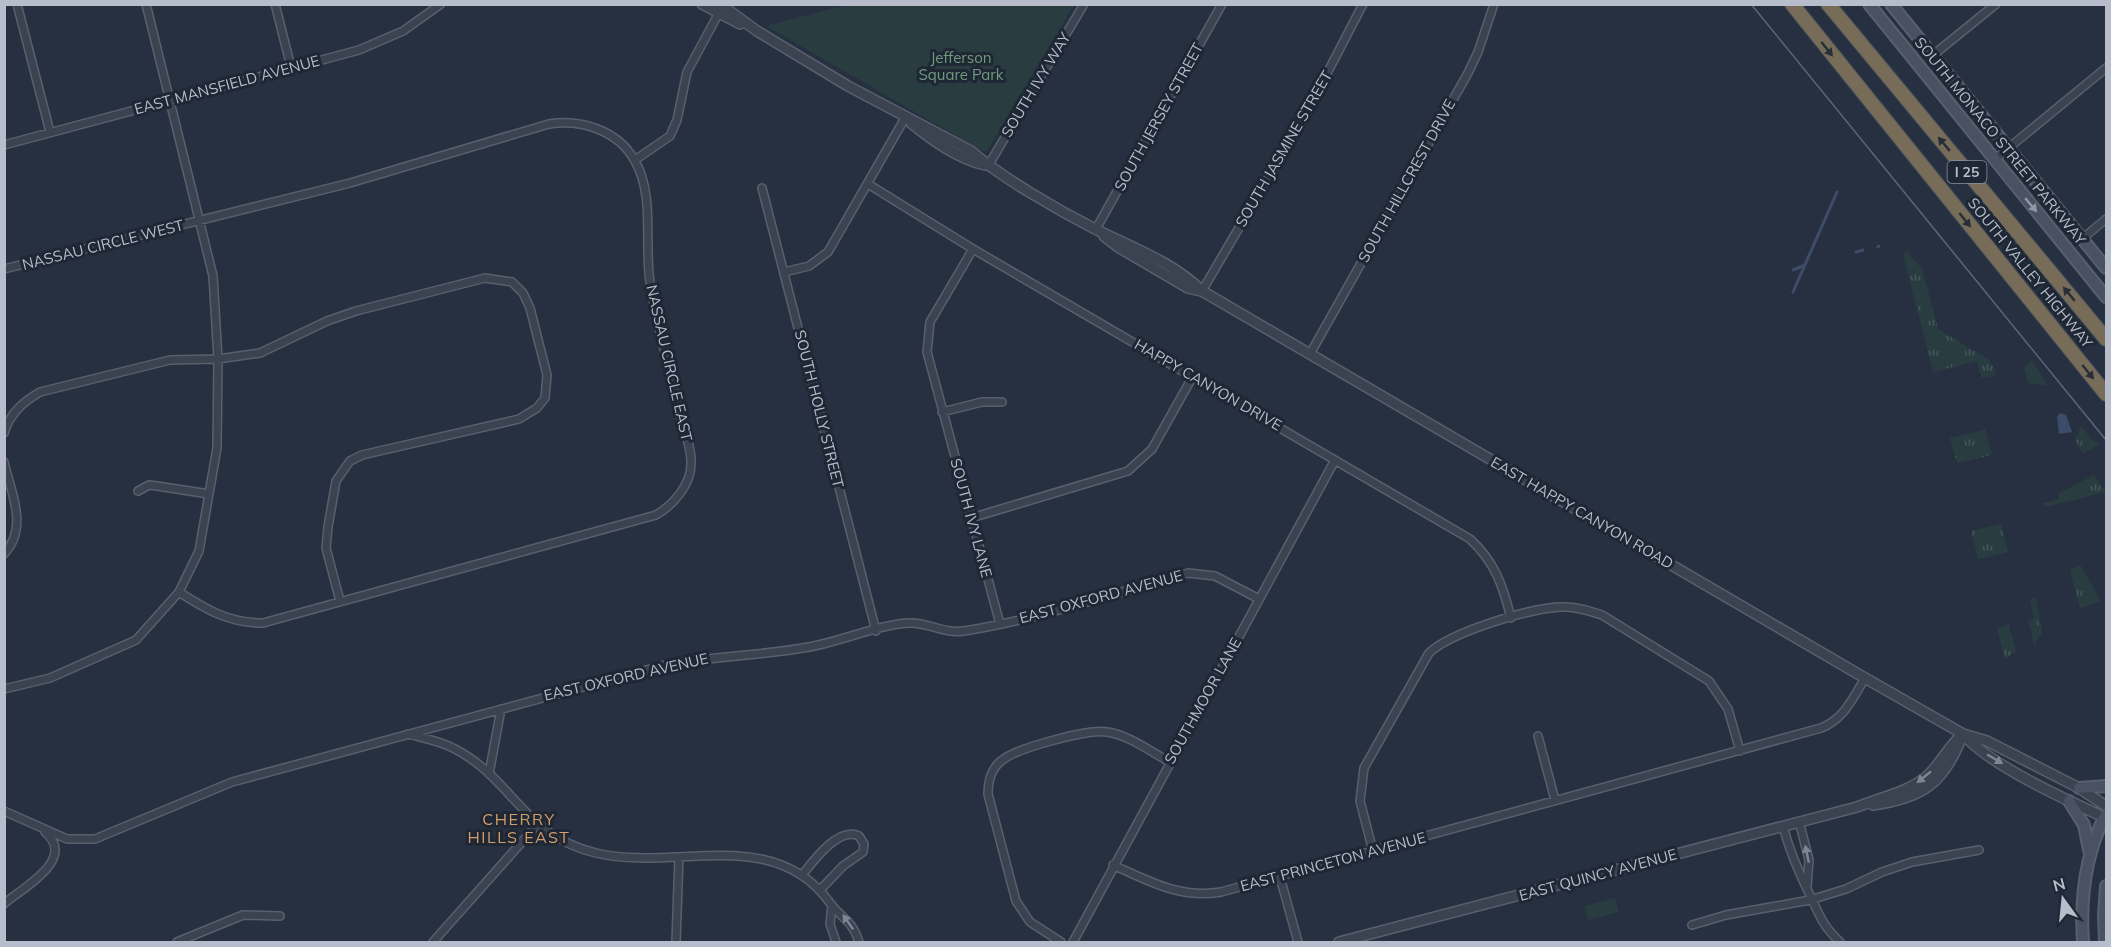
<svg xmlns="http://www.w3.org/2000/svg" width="2111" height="947" viewBox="0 0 2111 947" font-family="Mulish,sans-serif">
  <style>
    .grass { fill: url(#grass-tufts) }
    .green { fill: #293d41 }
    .water { fill: #3d4c68 }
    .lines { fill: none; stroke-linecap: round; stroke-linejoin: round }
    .stream { stroke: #3d4c68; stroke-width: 3 }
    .minor-casing { stroke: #58606d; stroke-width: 10 }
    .tertiary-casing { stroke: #58606d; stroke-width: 12 }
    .secondary-casing { stroke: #58606d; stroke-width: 14 }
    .motorway-casing { stroke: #454d5a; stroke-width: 16 }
    .minor { stroke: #3b4250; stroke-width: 7 }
    .tertiary { stroke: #3b4250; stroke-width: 9 }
    .secondary { stroke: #495163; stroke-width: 10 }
    .motorway { stroke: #766c58; stroke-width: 14 }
    .tram { stroke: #5d6677; stroke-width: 1.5 }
    .oneway { fill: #282e38 }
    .oneway2 { fill: #9097a6 }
    .oneway3 { fill: #7f8693 }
    .labels { text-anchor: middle; stroke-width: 6; stroke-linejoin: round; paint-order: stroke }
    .shield { fill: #1f2735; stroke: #89909d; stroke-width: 1.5 }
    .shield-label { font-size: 14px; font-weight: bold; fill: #b7bdca }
    .park-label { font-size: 15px; fill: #6f9b7c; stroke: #1f2735 }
    .street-label { font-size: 15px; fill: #b7bdca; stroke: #1f2735 }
    .neighbourhood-label { font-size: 16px; letter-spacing: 1.5px; fill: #d39e6a; stroke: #1f2735 }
  </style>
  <defs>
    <pattern id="grass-tufts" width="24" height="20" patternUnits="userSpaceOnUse" patternTransform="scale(1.5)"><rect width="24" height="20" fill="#293d41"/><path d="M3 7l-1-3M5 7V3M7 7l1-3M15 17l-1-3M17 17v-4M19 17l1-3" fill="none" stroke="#46575b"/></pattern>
  </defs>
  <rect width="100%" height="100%" fill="#273040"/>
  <path class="grass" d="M1907,251L1922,269L1938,329L1989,360L1996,371L1993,376L1982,378L1977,361L1933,372L1903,253Z
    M2081,426L2091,439L2100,444L2083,453L2075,440Z
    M1985,430L1992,455L1957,463L1950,438Z
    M2094,475L2106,492L2046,507L2045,503L2058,499V494Z
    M2001,524L2008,552L1978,559L1971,531Z
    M2081,566L2101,601L2080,608L2070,569Z
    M2036,598L2042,633L2034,644L2028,620L2034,619L2030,599Z
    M2009,625L2016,652L2005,659L1997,628Z"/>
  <path class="green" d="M846,5V4L1074,5L986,153L766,26Z
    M2032,360L2048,386L2028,383L2024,367Z
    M1615,898L1619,912L1588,920L1584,906Z"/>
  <path class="water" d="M2060,413L2066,415L2072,432L2059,434L2057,417Z"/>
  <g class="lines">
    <path class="stream" d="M1878,247L1879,246
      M1856,252L1863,250
      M1793,270L1805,265
      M1793,292L1837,192"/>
    <g class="minor-casing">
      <path id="minor" d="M17,4L50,132
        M275,4L291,67
        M1932,56L1996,4
        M4,145L359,50L403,31L441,4
        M635,160L670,136L677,120L687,72L721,9
        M1994,160L2106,68
        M988,166L1084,4
        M868,184L973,249L1470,539C1495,562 1503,586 1511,618
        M762,188L876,631
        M1096,229L1222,4
        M2082,239L2106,219
        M973,249L930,322L927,352L1000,624
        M4,269L350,183L549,124C581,119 618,130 635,161C655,196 644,243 650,282C657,327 670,371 680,415C684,430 692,449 691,464C691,485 673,505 656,515L263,623C229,623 207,610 179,592
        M784,272L809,266L828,252L905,118
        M1202,291L1308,110L1363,4
        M1310,354L1468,73L1478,52L1494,4
        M942,412L982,402H1002
        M4,433C10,413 23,402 40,392L170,360L218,359L260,353L327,321L356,311L485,278L512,282L523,293L530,308L547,375L545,398L537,408L519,419L362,455L350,461L336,481L328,527L326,548L340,601
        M4,462C11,493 29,527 4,554
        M138,491L149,485L157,486L209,494
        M971,518L1128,471L1152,449L1193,376
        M4,689L50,678L136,640L179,592L199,551L217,448L218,359L213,276L146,4
        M408,734C423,738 441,741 455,749C513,779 523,836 596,853C675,872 773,824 830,903C842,919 852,920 859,942
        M1538,736L1555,800
        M489,774L501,709
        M4,811L67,839H95L232,782L661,666C710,656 760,656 809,647C839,642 883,623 911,623C929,623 945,634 964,631C1040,619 1115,593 1188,573L1215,576L1259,599
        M1799,821L1809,860L1807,887
        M1783,826C1789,849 1796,865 1806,887C1818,910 1820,924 1840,942
        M1373,851L1360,801L1364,768L1429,653C1451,632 1535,606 1565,607C1578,607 1590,611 1602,615L1709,681L1728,709L1740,751
        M1113,865C1149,881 1180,899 1221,892L1821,728C1844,719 1853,698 1865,678
        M803,874C814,860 839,826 859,836L864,844L863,852L843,866L821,889
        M1280,877L1298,942
        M4,904C20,889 78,860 45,832
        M832,905L830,924L836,942
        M1692,925L1726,915L1810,900L1846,889L1882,872L1912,862L1979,850
        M177,942L243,915L280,916
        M433,942L537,825
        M676,942L679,857
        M1061,942L1030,922L1016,901L988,794C988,782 991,769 1001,761C1016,748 1088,729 1107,732C1129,735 1151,752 1170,762
        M1073,942L1335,460"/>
    </g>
    <g class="tertiary-casing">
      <path id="tertiary" d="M702,4L740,24
        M720,4L757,31L848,86L971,151C1002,178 1058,210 1095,229C1131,247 1173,262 1202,291L1865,678L1963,734L1987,741L2079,788L2106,806
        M911,123C932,140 958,159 985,165
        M1104,236L1118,247L1188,288L1201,291
        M1963,734C1989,765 2068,801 2106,818
        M1873,805C1923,798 1944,783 1962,736
        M1339,942L1857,807C1879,798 1908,792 1926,777C1941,764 1948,746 1963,734"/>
    </g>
    <g class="secondary-casing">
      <path id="secondary" d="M1869,4L2106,297
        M1891,4L2106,268
        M2079,788L2106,786
        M2069,801L2084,825L2089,850
        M2083,942C2080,897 2085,854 2106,814
        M2105,942L2104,916L2106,886"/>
    </g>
    <g class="motorway-casing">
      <path id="motorway" d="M1792,4L2106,394
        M1828,4L2106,339"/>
    </g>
    <use href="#minor" class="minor"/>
    <use href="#tertiary" class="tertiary"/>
    <use href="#secondary" class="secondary"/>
    <use href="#motorway" class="motorway"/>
    <path class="tram" d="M1751,4L2106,440"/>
  </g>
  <defs><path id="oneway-solid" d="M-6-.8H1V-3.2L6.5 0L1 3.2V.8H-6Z" transform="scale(1.5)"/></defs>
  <g class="oneway">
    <use href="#oneway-solid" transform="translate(1827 49) rotate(52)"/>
    <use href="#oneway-solid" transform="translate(1944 144) rotate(-130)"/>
    <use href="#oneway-solid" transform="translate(1965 220) rotate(51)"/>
    <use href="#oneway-solid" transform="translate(2069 294) rotate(-130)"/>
    <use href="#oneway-solid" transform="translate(2088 372) rotate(51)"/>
  </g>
  <use class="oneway2" href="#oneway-solid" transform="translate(2031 205) rotate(50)"/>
  <g class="oneway3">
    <use href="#oneway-solid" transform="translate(1995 759) rotate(30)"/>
    <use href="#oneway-solid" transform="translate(1924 777) rotate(141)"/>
    <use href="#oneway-solid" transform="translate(1807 854) rotate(-102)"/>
    <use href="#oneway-solid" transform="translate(848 922) rotate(-125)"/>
  </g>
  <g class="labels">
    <rect class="shield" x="1947.5" y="161" width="39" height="22" rx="4.5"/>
    <g class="shield-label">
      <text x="1967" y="177">I 25</text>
    </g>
    <g class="park-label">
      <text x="961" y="63">Jefferson<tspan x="961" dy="17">Square Park</tspan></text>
    </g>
    <g class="street-label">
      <text transform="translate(227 85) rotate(-15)" y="5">EAST MANSFIELD AVENUE</text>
      <text transform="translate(1036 85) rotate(-59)" y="5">SOUTH IVY WAY</text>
      <text transform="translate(1159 117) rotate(-61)" y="5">SOUTH JERSEY STREET</text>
      <text transform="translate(2000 141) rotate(51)" y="5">SOUTH MONACO STREET PARKWAY</text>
      <text transform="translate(1284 149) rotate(-60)" y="5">SOUTH JASMINE STREET</text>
      <text transform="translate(1407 181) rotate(-61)" y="5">SOUTH HILLCREST DRIVE</text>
      <text transform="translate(103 245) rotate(-14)" y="5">NASSAU CIRCLE WEST</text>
      <text transform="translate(2030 273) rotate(51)" y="5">SOUTH VALLEY HIGHWAY</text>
      <text transform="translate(669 363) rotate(77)" y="5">NASSAU CIRCLE EAST</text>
      <text transform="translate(1208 385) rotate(30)" y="5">HAPPY CANYON DRIVE</text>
      <text transform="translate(819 409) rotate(76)" y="5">SOUTH HOLLY STREET</text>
      <text transform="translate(1582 513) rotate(30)" y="5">EAST HAPPY CANYON ROAD</text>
      <text transform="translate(971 518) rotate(75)" y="5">SOUTH IVY LANE</text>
      <text transform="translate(1101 597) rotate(-15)" y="5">EAST OXFORD AVENUE</text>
      <text transform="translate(626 677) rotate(-13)" y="5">EAST OXFORD AVENUE</text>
      <text transform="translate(1203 701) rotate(-61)" y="5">SOUTHMOOR LANE</text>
      <text transform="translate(1333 862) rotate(-15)" y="5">EAST PRINCETON AVENUE</text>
      <text transform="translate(1598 875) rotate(-15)" y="5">EAST QUINCY AVENUE</text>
    </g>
    <g class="neighbourhood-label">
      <text x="519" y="825">CHERRY<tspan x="519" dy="18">HILLS EAST</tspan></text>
    </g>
  </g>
  <rect width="2111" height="947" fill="none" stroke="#b7bdca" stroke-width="12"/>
  <g transform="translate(2063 899) rotate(345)" stroke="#1f2735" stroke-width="4.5" paint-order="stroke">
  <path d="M0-4.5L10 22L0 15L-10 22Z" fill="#b7bdca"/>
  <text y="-9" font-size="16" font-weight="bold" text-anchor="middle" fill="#b7bdca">N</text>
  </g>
</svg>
